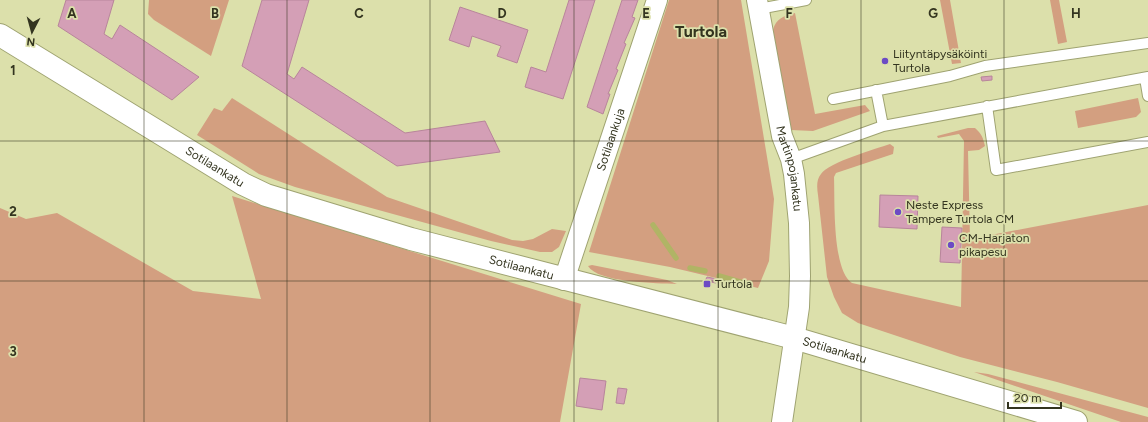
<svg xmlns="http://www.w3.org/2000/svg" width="1148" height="422" viewBox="0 0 1148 422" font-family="Figtree,sans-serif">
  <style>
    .green { fill: #d39f80 }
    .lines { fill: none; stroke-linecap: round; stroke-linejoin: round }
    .stream { stroke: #b0b465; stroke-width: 5.5 }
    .building { fill: #d49fb6; stroke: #b8859b }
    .lane-casing { stroke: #9fa371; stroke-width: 12 }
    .street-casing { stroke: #9fa371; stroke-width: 22 }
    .secondary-casing { stroke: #9fa371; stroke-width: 24 }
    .lane { stroke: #fff; stroke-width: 10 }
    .street { stroke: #fff; stroke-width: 20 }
    .secondary { stroke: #fff; stroke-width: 22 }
    .grid { fill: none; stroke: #33341f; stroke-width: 1; stroke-opacity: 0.55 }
    .poi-dot { fill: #6c4bc4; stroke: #dce0ab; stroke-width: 1.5 }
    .labels { text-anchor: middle; stroke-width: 3.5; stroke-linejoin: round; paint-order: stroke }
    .poi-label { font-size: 12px; fill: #33341f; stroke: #dce0ab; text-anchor: start }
    .street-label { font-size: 12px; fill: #33341f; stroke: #dce0ab }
    .district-label { font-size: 16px; font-weight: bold; fill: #33341f; stroke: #dce0ab }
    .grid-label { font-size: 13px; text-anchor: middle; font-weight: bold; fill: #33341f; stroke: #dce0ab; stroke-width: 3.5; stroke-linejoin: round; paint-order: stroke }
  </style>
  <rect width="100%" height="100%" fill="#dce0ab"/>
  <path class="green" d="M149,0H229L211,56L154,20L148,14Z
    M669,0H741L774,199L769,261L758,288L670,267L589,252Z
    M940,0H950L961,63L952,64Z
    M1050,0H1059L1067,42L1058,44Z
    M795,13L815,114L865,105L870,111L813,131L791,130L773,30C776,18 784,16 795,13Z
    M232,98L387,197L512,240L523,241L533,239L552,229L566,231L559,247L552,252H540L491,241L295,187L259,174L197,135L214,108L222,111Z
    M1138,98L1141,112L1136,117L1078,128L1075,111Z
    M968,128H975C982,134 983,138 985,146L979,150L968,151L970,239L1148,205V408L1057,382L960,357L858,323L842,313L834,297L827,277L818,195C817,188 816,180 821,174C829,162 876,149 890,144L894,147L893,154L836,173L834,177C835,201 832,270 852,283L961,307L964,141L959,134L938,138L937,136Z
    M232,196L581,304L560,422H0V208L26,219L57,213L193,291L261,299Z
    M592,265L667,280L677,284C658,283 598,283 588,266Z
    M974,372L988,374L1148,417V422H1121Z"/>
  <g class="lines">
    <path class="stream" d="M653,225L676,258
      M690,268L705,271
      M719,276L747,284"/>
  </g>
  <path class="building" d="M66,0H114L104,34L112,39L120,25L199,77L172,100L58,26Z
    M262,0H309L287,74L294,79L302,67L405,133L485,121L500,152L397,166L242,66Z
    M569,0H595L563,99L525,87L531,67L546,72Z
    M622,0H638L632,17L635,18L624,43L626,44L616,69L618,70L608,94H610L603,114L587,107Z
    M460,7L528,30L517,63L497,56L501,46L472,36L469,47L449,40Z
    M992,76V80L982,81L981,77Z
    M880,195L918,196L917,229L879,227Z
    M942,227L962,228L960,263L940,262Z
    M707,277L717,279L716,283L705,281Z
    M580,378L606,381L602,410L576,406Z
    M618,388L627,389L624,404L616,403Z"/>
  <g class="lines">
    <g class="lane-casing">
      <path id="lane" d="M759,9L806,0
        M1145,78L1148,96
        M876,90L883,126
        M833,99L950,76L985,66L1148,43
        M987,106L996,170L1148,142
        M791,159L883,126L1148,77"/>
    </g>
    <g class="street-casing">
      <g id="street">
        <path id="s1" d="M757,0L782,136L791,159L794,174L799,223L800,276L799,307L782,422"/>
        <path id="s2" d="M564,280L657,0"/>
      </g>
    </g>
    <g class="secondary-casing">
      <g id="secondary">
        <path id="s3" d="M0,35L243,184L266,195L411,239L794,338L1076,422"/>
      </g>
    </g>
    <use href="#lane" class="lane"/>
    <use href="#street" class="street"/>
    <use href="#secondary" class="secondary"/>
  </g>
  <path class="grid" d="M144,0V422M287,0V422M430,0V422M574,0V422M718,0V422M861,0V422M1004,0V422M0,141H1148M0,281H1148"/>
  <g class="poi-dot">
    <circle cx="885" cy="61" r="4"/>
    <circle cx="898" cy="212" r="4"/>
    <circle cx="951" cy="245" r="4"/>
    <rect x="703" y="280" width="8" height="8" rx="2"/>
  </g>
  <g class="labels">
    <g class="poi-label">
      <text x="893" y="58">Liityntäpysäköinti<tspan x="893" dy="14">Turtola</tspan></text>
      <text x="906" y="209">Neste Express<tspan x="906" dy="14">Tampere Turtola CM</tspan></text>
      <text x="959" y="242">CM-Harjaton<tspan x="959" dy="14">pikapesu</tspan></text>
      <text x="715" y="288">Turtola</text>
    </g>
    <g class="street-label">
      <text dy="4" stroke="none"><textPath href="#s2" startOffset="148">Sotilaankuja</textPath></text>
      <text dy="4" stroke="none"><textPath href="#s3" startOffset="252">Sotilaankatu</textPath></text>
      <text dy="4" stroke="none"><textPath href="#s1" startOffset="172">Martinpojankatu</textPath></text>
      <text dy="4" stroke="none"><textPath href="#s3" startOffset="576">Sotilaankatu</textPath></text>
      <text dy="4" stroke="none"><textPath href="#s3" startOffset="900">Sotilaankatu</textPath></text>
    </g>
    <g class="district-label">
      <text x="701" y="37">Turtola</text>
    </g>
  </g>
  <g class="grid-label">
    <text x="72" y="18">A</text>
    <text x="215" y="18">B</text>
    <text x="359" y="18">C</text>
    <text x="502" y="18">D</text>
    <text x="646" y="18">E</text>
    <text x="789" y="18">F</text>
    <text x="933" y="18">G</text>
    <text x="1076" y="18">H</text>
    <text x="13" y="75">1</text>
    <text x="13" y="216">2</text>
    <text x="13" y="356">3</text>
  </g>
  <g transform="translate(32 32) rotate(186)" stroke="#dce0ab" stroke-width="3" paint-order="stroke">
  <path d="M0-3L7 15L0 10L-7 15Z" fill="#33341f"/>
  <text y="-6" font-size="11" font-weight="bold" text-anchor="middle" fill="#33341f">N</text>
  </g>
  <path d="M1008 402v6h53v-6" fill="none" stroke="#33341f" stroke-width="2"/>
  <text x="1014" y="402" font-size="12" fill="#33341f" stroke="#dce0ab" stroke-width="3" paint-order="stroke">20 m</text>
</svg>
